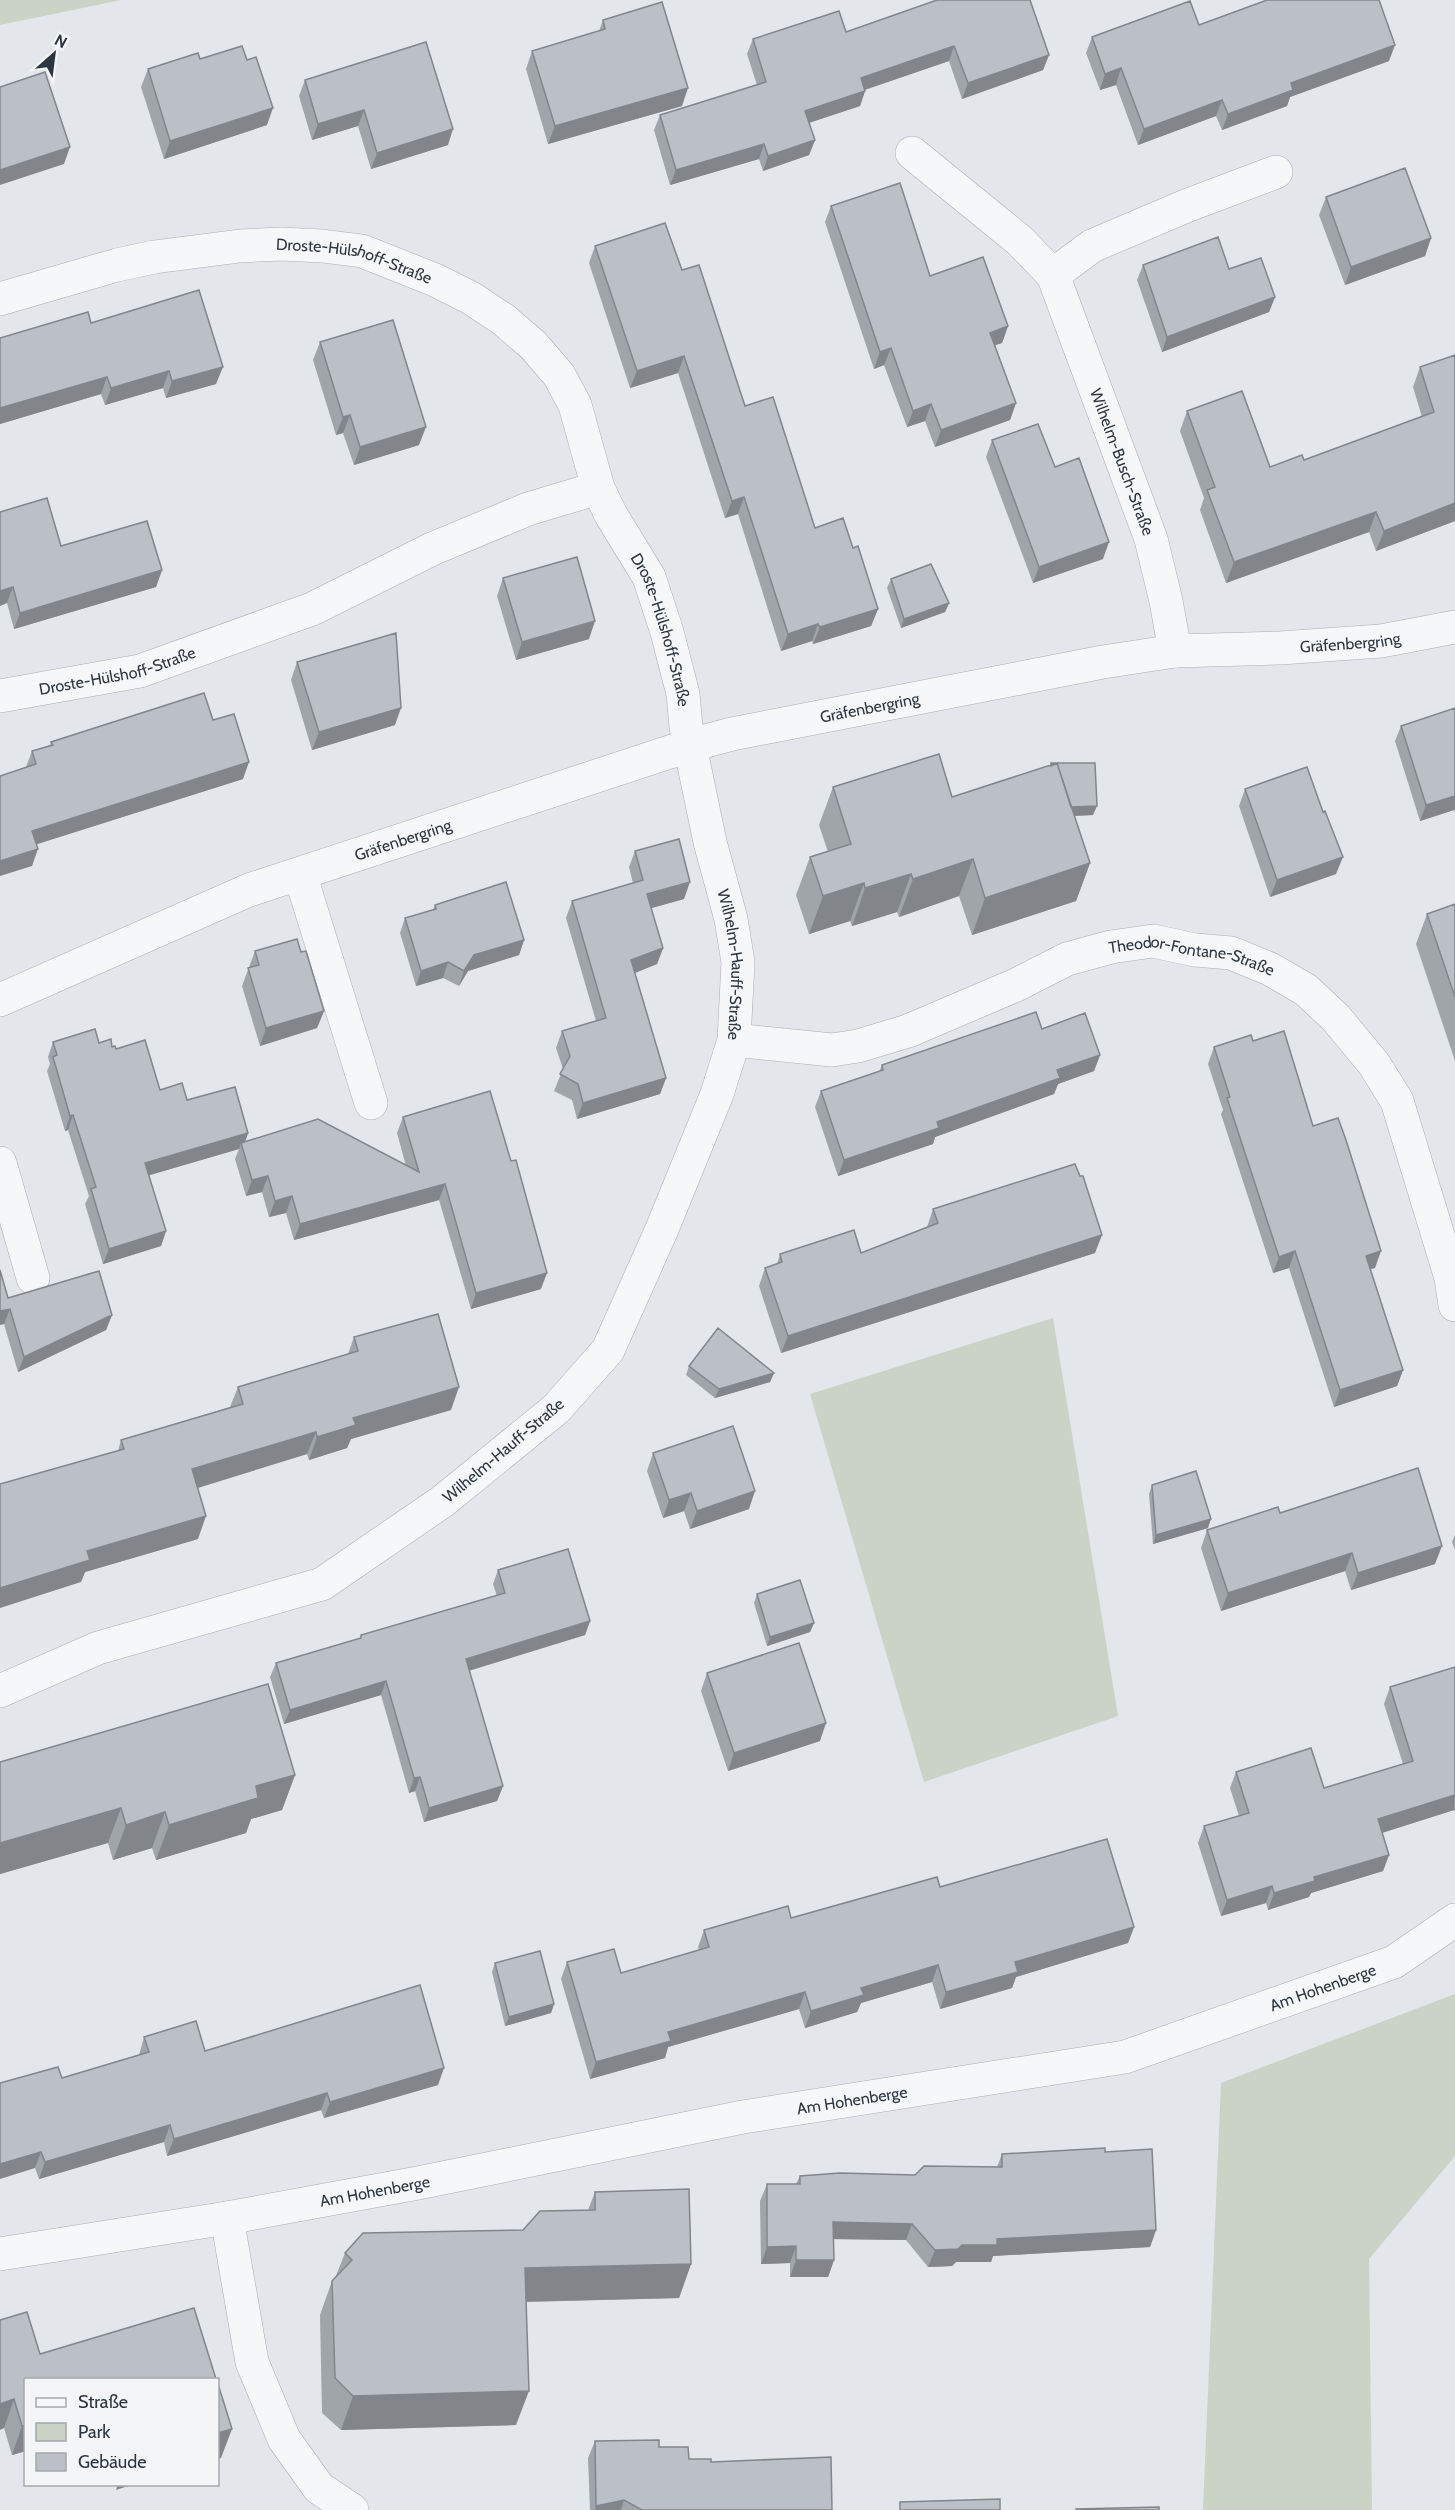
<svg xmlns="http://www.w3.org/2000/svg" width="1455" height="2510" viewBox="0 0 1455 2510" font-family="Cabin,sans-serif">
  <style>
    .green { fill: #cad3c5 }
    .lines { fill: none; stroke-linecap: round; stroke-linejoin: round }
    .street-casing { stroke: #a8aeb4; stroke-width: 34 }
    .street { stroke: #f5f7f9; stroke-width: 33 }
    .wall { fill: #a0a5aa }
    .shaded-wall { fill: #82868b }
    .building { fill: #bac0c6; stroke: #82868b; stroke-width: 1.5 }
    .labels { text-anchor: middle; stroke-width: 4.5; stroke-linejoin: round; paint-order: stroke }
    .street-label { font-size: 16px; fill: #2c3641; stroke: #f3f5f7 }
  </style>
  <rect width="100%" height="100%" fill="#e3e6ea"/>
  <path class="green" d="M0,0H121L0,25Z
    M1053,1318L1118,1716L924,1782L810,1394Z
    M1455,1994V2156L1369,2259L1372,2510H1203L1221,2083Z"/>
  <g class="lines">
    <g class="street-casing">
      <g id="street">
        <path id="s1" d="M912,153L1019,240L1053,275L1151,539L1166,601L1175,651"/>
        <path d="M1053,275L1092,246L1186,206L1276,172"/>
        <path id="s2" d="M0,299L117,265L154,257L240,246L281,244L322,246L362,251L435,280L471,298L504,320L533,345L559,375L575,405L598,488L611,515L649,577L667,632L683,694L686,727L710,842L731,919L738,962L734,1040L717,1094L662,1229L608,1350L556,1409L443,1501L322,1584L98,1648L0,1691"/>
        <path id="s3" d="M0,696L140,671L312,609L432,549L528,509L598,488"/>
        <path d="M300,874L371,1103"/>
        <path id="s4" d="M0,1000L249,890L691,745L732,734L1103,662L1175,651L1280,648L1381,641L1455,627"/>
        <path id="s5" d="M734,1040L832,1050L858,1046L908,1031L1016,985L1067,959L1111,947L1153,941L1195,950L1231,953L1270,969L1306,990L1336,1018L1374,1064L1397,1101L1451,1278L1455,1305"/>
        <path d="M0,1163L33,1278"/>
        <path d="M227,2218L252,2362L284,2439L319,2488L352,2510"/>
        <path id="s6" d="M0,2254L227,2218L418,2183L743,2117L1125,2057L1394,1962L1455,1920"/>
      </g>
    </g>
    <use href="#street" class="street"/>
  </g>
  <path class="wall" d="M603,20L682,106L548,144L526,69L532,51L599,31Z
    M1199,25L1389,61L1290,97L1287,106L1222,130L1216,116L1138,145L1116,85L1100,90L1086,53L1092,37Z
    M846,32L1049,55L1043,70L962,99L949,61L865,90V91L860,106L809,123L815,140L809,155L763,171L759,159L670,185L654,130L660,115L757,85L747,54L753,39Z
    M200,59L267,125L164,159L141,87L148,69Z
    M305,80L448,145L371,169L358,126L312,140L299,96Z
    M1326,197L1431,238L1425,256L1345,285L1319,215Z
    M831,206L930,276L1008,326L1002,343L995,345L1016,403L1010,420L935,447L925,421L907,427L884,365L874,369L825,222Z
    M595,246L682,270L745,406L815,528L853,548L878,609L871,626L813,644L812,641L781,651L738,514L725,518L678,373L630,388L589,263Z
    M1143,265L1229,269L1275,297L1269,312L1162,352L1137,280Z
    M91,323L216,384L166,398L163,388L105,405L101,394L0,424V338Z
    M320,342L419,445L354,465L343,433L336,435L313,360Z
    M1455,355V521L1376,551L1369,532L1226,583L1200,510L1204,498L1180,431L1187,411L1270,467L1304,460L1422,417L1413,387L1420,367Z
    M992,440L1055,467L1103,559L1033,583L986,457Z
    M0,512L61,546L162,570L156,587L14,629L7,603Z
    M503,578L589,639L516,660L497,596Z
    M891,579L949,603L945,612L901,628L887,588Z
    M297,662L395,725L312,750L291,680Z
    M1455,708V813L1454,810L1420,821L1395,741L1401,726Z
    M213,720L243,779L36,844L32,866L26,767L32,751L50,745L51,742Z
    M1051,763L1093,815L1074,816L1090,863L1076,901L972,935L959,896L899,917L897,912L852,926L850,921L809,934L796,895L810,857L828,852L819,825L833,787L952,797L1050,766Z
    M1245,789L1336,874L1270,897L1239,806Z
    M635,851L684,899L651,908L663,948L657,964L634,973L666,1078L660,1094L577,1119L572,1100L554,1091L563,1069L556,1048L562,1031L596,1021L566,918L572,901L633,883L629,867Z
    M1455,904V1061L1416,944L1427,914Z
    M435,905L524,940L519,955L468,971L459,986L443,978L416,986L400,933L405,918L433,910Z
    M255,951L301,952L324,1011L317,1028L260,1046L242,986Z
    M1042,1029L1100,1055L1094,1071L1058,1084L1054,1094L935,1137L933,1144L838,1176L815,1107L821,1091L879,1072L882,1065Z
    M1253,1041L1313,1126L1375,1268L1370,1269L1403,1370L1397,1386L1334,1407L1289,1268L1273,1273L1221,1114L1223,1110L1208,1064L1214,1047Z
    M53,1042L99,1043L112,1047L116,1049L160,1090L187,1100L248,1133L245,1142L406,1166L397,1133L403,1117L541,1289L471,1309L439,1200L294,1240L286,1213L269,1217L262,1192L246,1196L235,1159L239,1149L149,1175L166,1231L161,1246L103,1264L85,1204L89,1196L68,1130L65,1131L47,1071L50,1064L48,1057Z
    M933,1209L1095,1253L781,1353L759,1286L765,1268L777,1264L780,1254L861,1253L927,1227Z
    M0,1270L8,1298L112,1315L106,1330L18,1372L4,1324L0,1325Z
    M354,1337L451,1410L351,1439L347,1448L309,1460L307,1454L198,1488V1539L85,1572L81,1582L118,1451L121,1440L230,1407L238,1387L348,1354Z
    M689,1366L774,1373L770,1382L715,1398L686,1375Z
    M653,1453L749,1509L690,1529L684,1511L663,1518L647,1471Z
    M1152,1485L1208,1528L1153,1544L1149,1494Z
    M1280,1513L1435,1564L1351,1590L1345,1571L1221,1611L1201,1548L1207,1530Z
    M1455,1535V1550L1452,1542Z
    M498,1570L590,1621L585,1635L469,1671L503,1786L497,1801L424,1822L415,1791L409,1793L381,1695L284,1724L270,1677L276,1663L360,1638L361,1635L497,1596L493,1584Z
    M757,1594L814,1623L810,1632L767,1646L754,1603Z
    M1455,1667V1812L1454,1810L1382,1833L1389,1855L1383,1871L1311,1893L1309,1897L1268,1910L1266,1903L1221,1916L1198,1843L1204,1826L1239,1816L1230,1788L1236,1772L1324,1788L1403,1764L1384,1704L1390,1687Z
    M707,1673L820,1741L728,1771L701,1691Z
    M0,1762L295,1775L282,1810L251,1819L246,1833L156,1860L152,1848L113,1860L108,1843L0,1874Z
    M940,1887L1134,1927L1128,1943L1016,1977L1012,1988L940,2009L932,1982L861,2003L857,2012L805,2028L799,2009L668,2047L665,2058L590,2079L561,1979L567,1962L621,1973L699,1950L698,1947L704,1930L791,1918Z
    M495,1963L554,2004L551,2013L505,2026L492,1972Z
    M144,2037L205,2051L438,2085L324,2118L321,2110L167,2156L164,2142L39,2179L35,2168L62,2078L139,2055Z
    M1105,2152L1156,2230L1150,2247L993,2256L991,2262H956L952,2266L928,2267L906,2240L834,2239V2260L828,2277H790V2263L761,2264L760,2201L767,2184H796L800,2176L915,2175L997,2167L1002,2154Z
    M595,2192L691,2264L679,2298L526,2302L516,2425L341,2430L322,2413L320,2315L332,2281L335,2278L345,2253L523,2230L588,2210Z
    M0,2320L26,2379V2451L12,2455L4,2428Z
    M595,2441L659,2447L689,2459L711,2462L832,2510H590L588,2458Z"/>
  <path class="shaded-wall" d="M1395,45L1389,61L1290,97L1287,106L1222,130L1228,114L1291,83Z
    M954,46L949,61L855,93L861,78Z
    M1049,55L1043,70L962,99L968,83Z
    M1121,68L1116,85L1100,90L1105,74Z
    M688,88L682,106L548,144L555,126Z
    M865,91L860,106L799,126L805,111Z
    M1222,100L1216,116L1138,145L1144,129Z
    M273,108L267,125L164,159L170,141Z
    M364,110L358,126L312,140L318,124Z
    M453,129L448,145L371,169L377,153Z
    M815,140L809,155L763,171L768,156Z
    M764,144L759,159L670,185L676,170Z
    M70,147L64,164L0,185V170Z
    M1431,238L1425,256L1345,285L1351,267Z
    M1275,297L1269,312L1162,352L1167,337Z
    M1008,326L1002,343L984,349L990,333Z
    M891,348L884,365L874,369L880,352Z
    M684,356L678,373L630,388L637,371Z
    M223,367L216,384L166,398L172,381Z
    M169,371L163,388L105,405L111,388Z
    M107,377L101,394L0,424V408Z
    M1016,403L1010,420L935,447L941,430Z
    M931,404L925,421L907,427L913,411Z
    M350,415L343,433L336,435L343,417Z
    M426,427L419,445L354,465L360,447Z
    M744,497L738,514L725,518L732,501Z
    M1455,503V521L1376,551L1384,531Z
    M1376,512L1369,532L1226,583L1234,562Z
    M1109,542L1103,559L1033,583L1039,567Z
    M162,570L156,587L14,629L20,613Z
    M13,587L7,603L0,606V591Z
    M949,603L945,612L901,628L904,619Z
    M878,609L871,626L813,644L820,627Z
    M595,621L589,639L516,660L522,642Z
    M818,624L812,641L781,651L788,634Z
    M401,708L395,725L312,750L319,732Z
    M249,762L243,779L25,848L32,831Z
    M1455,796V808L1454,810L1420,821L1426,805Z
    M1097,806L1093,815L1049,817L1052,808Z
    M38,849L32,866L0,876V861Z
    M1343,857L1336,874L1270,897L1277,880Z
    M973,859L959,896L899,917L913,879Z
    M1090,863L1076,901L972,935L985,898Z
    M911,874L897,912L852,926L865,888Z
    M690,882L684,899L641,911L647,894Z
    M864,883L850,921L809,934L823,896Z
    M524,940L519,955L468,971L459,986L464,971L474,955Z
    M663,948L657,964L625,977L631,960Z
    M448,962L443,978L416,986L421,971Z
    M324,1011L317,1028L260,1046L266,1028Z
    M1100,1055L1094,1071L1058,1084L1054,1094L935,1137L933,1144L838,1176L844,1160L937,1122L1057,1070Z
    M666,1078L660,1094L577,1119L583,1103Z
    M73,1115L68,1130L65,1131L70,1116Z
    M248,1133L243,1148L241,1143L239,1149L140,1178L145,1163Z
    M268,1176L262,1192L246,1196L252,1180Z
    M445,1184L439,1200L294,1240L300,1224Z
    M292,1196L286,1213L269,1217L275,1201Z
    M166,1231L161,1246L103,1264L109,1249Z
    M1102,1235L1095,1253L781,1353L788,1336Z
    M1295,1251L1289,1268L1273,1273L1279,1257Z
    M1381,1251L1375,1268L1360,1272L1366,1256Z
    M547,1273L541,1289L471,1309L476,1293Z
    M10,1309L4,1324L0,1325V1311Z
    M112,1315L106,1330L18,1372L24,1357Z
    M1403,1370L1397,1386L1334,1407L1340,1390Z
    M774,1373L770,1382L715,1398L719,1389Z
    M459,1387L451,1410L351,1439L347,1448L309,1460L317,1437L353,1418Z
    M316,1432L307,1454L184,1492L192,1469Z
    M755,1491L749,1509L690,1529L697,1511Z
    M691,1493L684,1511L663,1518L669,1500Z
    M206,1516L198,1539L85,1572L81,1582L0,1608V1588L87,1551Z
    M1211,1519L1208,1528L1153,1544L1156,1535Z
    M1442,1546L1435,1564L1351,1590L1358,1573Z
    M1352,1553L1345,1571L1221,1611L1228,1593Z
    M590,1621L585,1635L461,1673L466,1659Z
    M814,1623L810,1632L767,1646L770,1637Z
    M386,1681L381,1695L284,1724L290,1710Z
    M826,1723L820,1741L728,1771L734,1753Z
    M295,1775L282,1810L251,1819L246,1833L156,1860L169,1825L256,1786Z
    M420,1777L415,1791L409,1793L414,1778Z
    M503,1786L497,1801L424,1822L429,1808Z
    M1455,1795L1454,1810L1372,1836L1378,1819Z
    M121,1808L108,1843L0,1874V1843Z
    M165,1812L152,1848L113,1860L126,1825Z
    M1389,1855L1383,1871L1311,1893L1309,1897L1268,1910L1274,1893L1314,1877Z
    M1272,1886L1266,1903L1221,1916L1227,1900Z
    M1134,1927L1128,1943L1016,1977L1012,1988L940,2009L946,1992L1015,1962Z
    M938,1965L932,1982L861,2003L857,2012L805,2028L811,2011L861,1988Z
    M805,1992L799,2009L668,2047L665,2058L590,2079L596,2062L668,2032Z
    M554,2004L551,2013L505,2026L509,2017Z
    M444,2068L438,2085L324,2118L330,2102Z
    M327,2093L321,2110L167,2156L174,2139Z
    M170,2125L164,2142L39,2179L45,2162Z
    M41,2152L35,2168L0,2179V2164Z
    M833,2222L912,2224L906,2240L827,2239Z
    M1156,2230L1150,2247L993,2256L991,2262H956L952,2266L928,2267L935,2250L962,2245L997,2239Z
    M796,2246L790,2263L761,2264L767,2247Z
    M796,2260H834L828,2277H790Z
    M691,2264L679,2298L513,2302L525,2268Z
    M529,2391L516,2425L341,2430L353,2396Z
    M14,2399L4,2428L0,2430V2404Z
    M26,2425V2451L12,2455L22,2426Z
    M232,2429L221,2458L218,2459V2433Z
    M118,2484H134L116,2490Z
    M624,2500L621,2510H595L596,2506Z"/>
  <path class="building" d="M937,0H1030L1049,55L968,83L954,46L861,78L865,91L805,111L815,140L768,156L764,144L676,170L660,115L766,82L753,39L839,11L846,32Z
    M1267,0H1379L1395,45L1291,83L1293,90L1228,114L1222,100L1144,129L1121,68L1105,74L1092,37L1190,1L1199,25Z
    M662,2L688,88L555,126L532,51L605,29L603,20Z
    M426,42L453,129L377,153L364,110L318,124L305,80Z
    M242,46L247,60L256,57L273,108L170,141L148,69L198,53L200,59Z
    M45,72L70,147L0,170V87Z
    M1405,168L1431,238L1351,267L1326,197Z
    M900,183L930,276L983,257L1008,326L990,333L1016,403L941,430L931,404L913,411L891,348L880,352L831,206Z
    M665,223L682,270L699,265L745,406L773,397L815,528L843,518L853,548L858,546L878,609L820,627L818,624L788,634L744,497L732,501L684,356L637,371L595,246Z
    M1218,237L1229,269L1261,258L1275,297L1167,337L1143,265Z
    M199,290L223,367L172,381L169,371L111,388L107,377L0,408V338L88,312L91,323Z
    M393,320L426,427L360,447L350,415L343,417L320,342Z
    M1455,355V503L1384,531L1376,512L1234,562L1207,490L1215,487L1187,411L1242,391L1270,467L1302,455L1304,460L1434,412L1420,367Z
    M1038,424L1055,467L1079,458L1109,542L1039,567L992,440Z
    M47,498L61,546L147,521L162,570L20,613L13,587L0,591V512Z
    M577,557L595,621L522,642L503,578Z
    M931,564L949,603L904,619L891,579Z
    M396,633L401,708L319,732L297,662Z
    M204,693L213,720L234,714L249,762L32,831L38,849L0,861V776L36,764L32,751L53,745L51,742Z
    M1455,708V796L1426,805L1401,726Z
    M939,754L952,797L1057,763L1090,863L985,898L973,859L913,879L911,874L865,888L864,883L823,896L810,857L851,844L833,787Z
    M1051,763H1095L1097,806L1071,807L1057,763L1051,766Z
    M1307,767L1323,812L1325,811L1343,857L1277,880L1245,789Z
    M679,839L690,882L647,894L663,948L631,960L666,1078L583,1103L578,1084L560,1074L570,1056L562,1031L606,1018L572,901L643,880L635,851Z
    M506,882L524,940L474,955L464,971L448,962L421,971L405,918L436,909L435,905Z
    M1455,904V997L1427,914Z
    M297,939L301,952L306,951L324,1011L266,1028L248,968L259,965L255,951Z
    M1036,1012L1042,1029L1085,1013L1100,1055L1057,1070L1060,1078L937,1122L939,1128L844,1160L821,1091L883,1070L882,1065Z
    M95,1029L99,1043L111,1039L112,1047L115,1046L116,1049L145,1040L160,1090L182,1083L187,1100L235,1087L248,1133L145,1163L166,1231L109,1249L91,1189L96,1187L73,1115L70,1116L53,1057L57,1055L53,1042Z
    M1284,1031L1313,1126L1338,1118L1346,1140L1381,1251L1366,1256L1403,1370L1340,1390L1295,1251L1279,1257L1227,1098L1230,1097L1214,1047L1251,1035L1253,1041Z
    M490,1091L511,1161L516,1160L547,1273L476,1293L445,1184L300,1224L292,1196L275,1201L268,1176L252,1180L241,1143L318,1119L419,1172L403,1117Z
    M1075,1164L1080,1176H1083L1102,1235L788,1336L765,1268L782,1262L780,1254L854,1230L861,1253L938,1223L933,1209Z
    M0,1270L8,1298L99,1271L112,1315L24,1357L10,1309L0,1311Z
    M438,1314L459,1387L353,1418L356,1425L317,1437L316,1432L192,1469L206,1516L87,1551L90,1560L0,1588V1484L124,1449L121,1440L243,1404L238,1387L358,1351L354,1337Z
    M718,1328L774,1373L719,1389L689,1366Z
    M733,1426L755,1491L697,1511L691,1493L669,1500L653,1453Z
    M1418,1468L1442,1546L1358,1573L1352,1553L1228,1593L1207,1530L1278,1507L1280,1513Z
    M1196,1471L1211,1519L1156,1535L1152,1485Z
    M568,1549L590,1621L466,1659L503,1786L429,1808L420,1777L414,1778L386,1681L290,1710L276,1663L361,1638V1635L505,1593L498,1570Z
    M800,1580L814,1623L770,1637L757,1594Z
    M799,1643L826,1723L734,1753L707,1673Z
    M1455,1667V1795L1378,1819L1389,1855L1314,1877L1315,1881L1274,1893L1272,1886L1227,1900L1204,1826L1249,1813L1236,1772L1311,1748L1324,1788L1413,1761L1390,1687Z
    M268,1684L295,1775L256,1786L258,1798L169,1825L165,1812L126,1825L121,1808L0,1843V1762Z
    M1107,1839L1134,1927L1015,1962L1018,1972L946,1992L938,1965L861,1988L864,1995L811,2011L805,1992L668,2032L671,2041L596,2062L567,1962L614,1949L621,1973L709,1947L704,1930L788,1906L791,1918L937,1877L940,1887Z
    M540,1951L554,2004L509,2017L495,1963Z
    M420,1985L444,2068L330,2102L327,2093L174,2139L170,2125L45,2162L41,2152L0,2164V2083L58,2067L62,2078L149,2052L144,2037L196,2021L205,2051Z
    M1105,2148V2152L1152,2149L1156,2230L997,2239V2245H962L958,2249L935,2250L912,2224L833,2222L834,2260H796V2246L767,2247V2184H800V2176L840,2173L915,2175L924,2166L1002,2167V2154Z
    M689,2189L691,2264L525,2268L529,2391L353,2396L335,2378L332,2281L352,2260L345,2253L363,2233L523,2230L540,2211L595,2210V2192Z
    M194,2308L216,2379H26V2425L22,2426L14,2399L0,2404V2320L27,2312L40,2354Z
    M218,2384L232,2429L218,2433Z
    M659,2440V2447H688L689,2459H711V2462L831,2457L832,2510H642L624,2500L596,2506L595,2441Z
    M1000,2499V2510H900V2502Z
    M1159,2507V2510H1076V2509Z"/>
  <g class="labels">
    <g class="street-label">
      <text dy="6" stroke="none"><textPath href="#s2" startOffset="363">Droste-Hülshoff-Straße</textPath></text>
      <text dy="6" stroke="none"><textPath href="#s1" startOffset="386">Wilhelm-Busch-Straße</textPath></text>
      <text dy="6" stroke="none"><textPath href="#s2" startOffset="882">Droste-Hülshoff-Straße</textPath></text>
      <text dy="6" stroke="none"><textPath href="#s4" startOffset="1406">Gräfenbergring</textPath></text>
      <text dy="6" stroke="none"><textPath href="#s3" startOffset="120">Droste-Hülshoff-Straße</textPath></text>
      <text dy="6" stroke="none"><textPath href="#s4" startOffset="920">Gräfenbergring</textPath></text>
      <text dy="6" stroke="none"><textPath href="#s4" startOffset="434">Gräfenbergring</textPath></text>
      <text dy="6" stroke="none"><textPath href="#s5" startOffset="480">Theodor-Fontane-Straße</textPath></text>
      <text dy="6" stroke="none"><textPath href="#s2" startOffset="1226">Wilhelm-Hauff-Straße</textPath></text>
      <text transform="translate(503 1450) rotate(-40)" y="6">Wilhelm-Hauff-Straße</text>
      <text dy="6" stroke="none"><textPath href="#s6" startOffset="1352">Am Hohenberge</textPath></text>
      <text dy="6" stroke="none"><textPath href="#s6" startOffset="866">Am Hohenberge</textPath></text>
      <text dy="6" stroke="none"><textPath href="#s6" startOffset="380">Am Hohenberge</textPath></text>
    </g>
  </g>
  <rect x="24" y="2378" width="195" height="108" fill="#f3f5f7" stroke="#a3a9ae" stroke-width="1.5"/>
  <rect x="36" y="2398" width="30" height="9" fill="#f5f7f9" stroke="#a3a9ae" stroke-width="1.5"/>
  <text x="78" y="2408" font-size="18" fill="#2c3641">Straße</text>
  <rect x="36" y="2423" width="30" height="18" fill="#cad3c5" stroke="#a3a9ae" stroke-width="1.5"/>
  <text x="78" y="2438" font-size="18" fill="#2c3641">Park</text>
  <rect x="36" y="2453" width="30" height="18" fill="#bac0c6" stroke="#a3a9ae" stroke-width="1.5"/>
  <text x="78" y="2468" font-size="18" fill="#2c3641">Gebäude</text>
  <g transform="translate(54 54) rotate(28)" stroke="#f3f5f7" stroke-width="4.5" paint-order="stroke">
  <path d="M0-4.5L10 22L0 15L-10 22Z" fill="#2c3641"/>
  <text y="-9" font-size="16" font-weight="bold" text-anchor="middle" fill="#2c3641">N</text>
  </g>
</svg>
